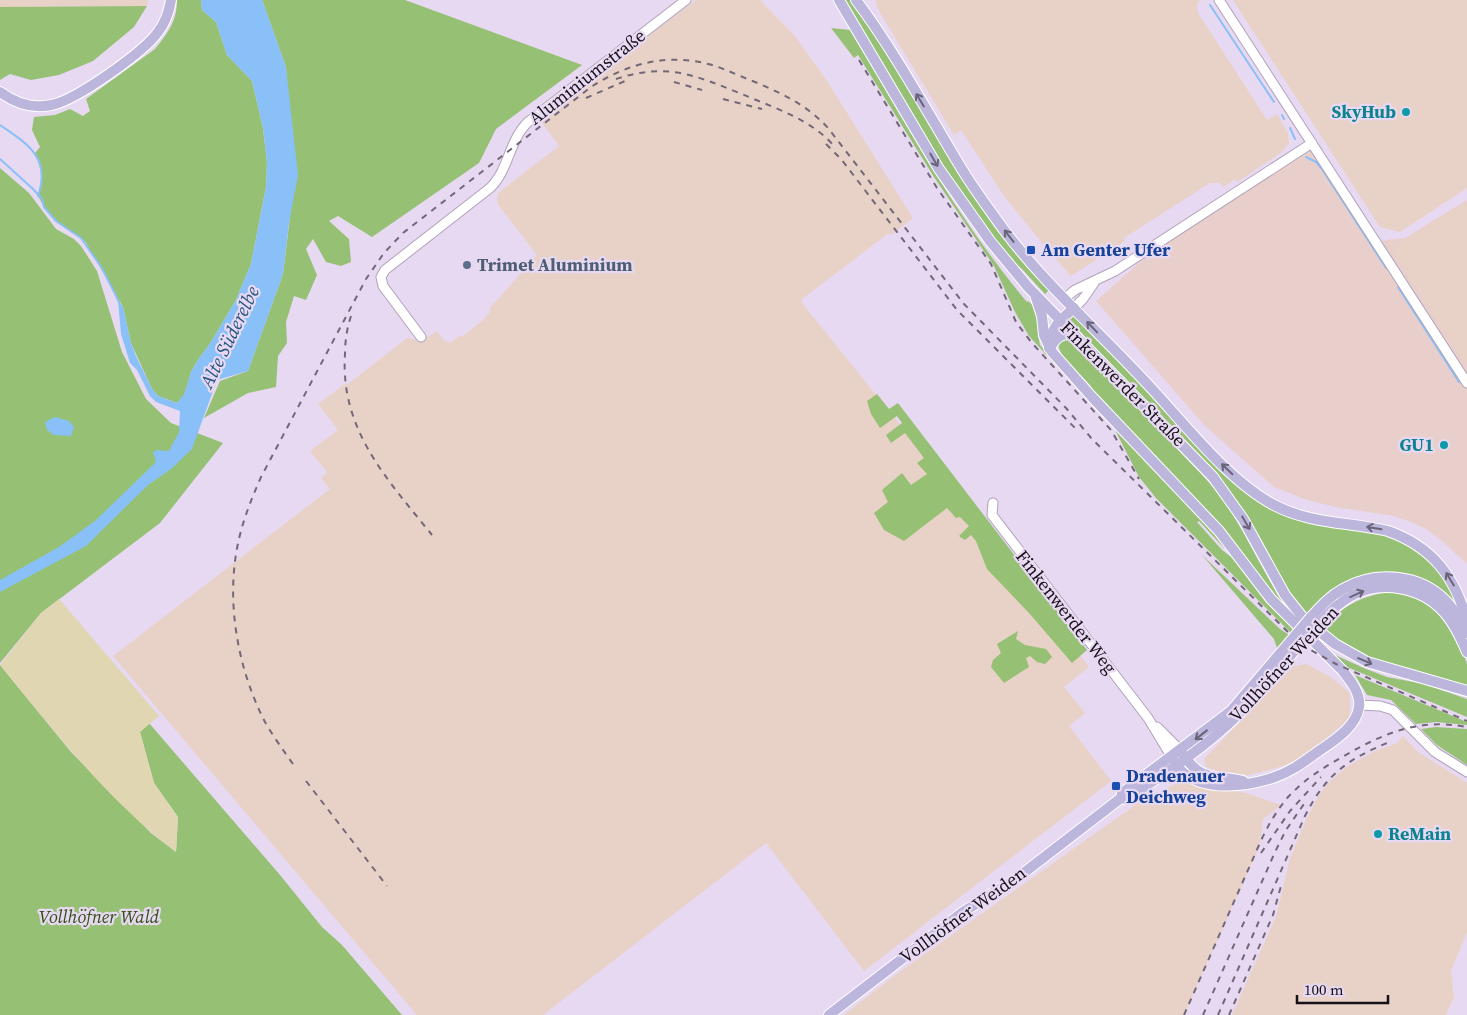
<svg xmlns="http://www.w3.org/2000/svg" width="1467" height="1015" viewBox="0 0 1467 1015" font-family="'Source Serif 4',serif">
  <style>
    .commercial { fill: #e9cfcb }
    .industrial { fill: #e8d1c6 }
    .green { fill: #96c074 }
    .sand { fill: #e0d6b1 }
    .water { fill: #88c0f7 }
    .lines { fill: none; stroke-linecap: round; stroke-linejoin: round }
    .stream { stroke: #88c0f7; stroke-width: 2 }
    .minor-casing { stroke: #b0a2b9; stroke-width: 11 }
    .major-casing { stroke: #fff; stroke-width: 12 }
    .minor { stroke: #fff; stroke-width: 9 }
    .major { stroke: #bdb6dc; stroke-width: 10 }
    .rail { stroke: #726878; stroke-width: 2; stroke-dasharray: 6 6; stroke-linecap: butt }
    .major-bridge-casing { stroke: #fff; stroke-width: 12; stroke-linecap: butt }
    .major-bridge { stroke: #bdb6dc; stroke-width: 10 }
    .oneway { stroke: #6a647a }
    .culture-dot { fill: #0f9aa8; stroke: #e8d9f2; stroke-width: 2 }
    .transit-dot { fill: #1a4fb4; stroke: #e8d9f2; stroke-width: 2 }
    .service-dot { fill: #5c6f8a; stroke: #e8d9f2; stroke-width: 2 }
    .labels { text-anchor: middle; stroke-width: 4.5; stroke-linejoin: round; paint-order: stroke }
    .street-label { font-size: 18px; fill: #161119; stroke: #e8d9f2 }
    .culture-label { font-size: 18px; font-weight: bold; fill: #0d838f; stroke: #e8d9f2; text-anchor: end }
    .transit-label { font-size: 18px; font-weight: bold; fill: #164399; stroke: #e8d9f2; text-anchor: start }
    .service-label { font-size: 18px; font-weight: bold; fill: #4e5e75; stroke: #e8d9f2; text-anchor: start }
    .park-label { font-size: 18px; font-style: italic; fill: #324f15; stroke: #e8d9f2 }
    .water-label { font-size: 19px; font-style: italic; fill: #235582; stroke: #e8d9f2 }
  </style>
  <rect width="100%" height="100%" fill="#e8d9f2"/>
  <path class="commercial" d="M1312,143L1377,243L1385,240L1405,238L1467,200V564L1443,542L1426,529L1411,522L1394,516L1335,507L1304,499L1274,487L1205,426L1096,301L1140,262Z"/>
  <path class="industrial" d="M0,0H148L147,6L0,7Z
    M696,0H760L794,35L827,81L913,218L891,235L889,233L802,299V303L959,498L1089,667L1064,687L1085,713L1069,726L1111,781L864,971L766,843L543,1015H417L113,656L330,489L321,478L327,472L310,451L338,430L318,404L343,385L348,384L407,338L417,340L425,334L428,337L437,331L443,340L450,343L460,335L462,337L483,320L491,311L489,309L537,255L497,203L498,193L559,146L539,119Z
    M875,0H1200L1197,5L1198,13L1267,120L1277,114L1288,133L1289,143L1282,152L1237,182L1235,179L1224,187L1219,183H1210L1124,238L1125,241L1071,276L1043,244L1004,196L961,130L954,135L879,11Z
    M1233,0H1467V188L1400,232L1380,227Z
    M1467,202V366L1393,251L1395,250V248Z
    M1306,664L1329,676L1350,693V718L1315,748L1287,765L1249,775L1217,771L1206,767L1204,759L1294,666Z
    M1403,736L1418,752L1467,783V932L1451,971L1454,997L1446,1015H1232L1276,917L1290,859L1306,820L1319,795L1328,783L1348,766L1375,751L1397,743Z
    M1179,782L1246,793L1281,805L1263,819L1260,845L1184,1015H844L894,976L1138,803Z"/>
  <path class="green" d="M177,0H201L202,10L216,22L227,55L252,81L263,128L267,162L266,187L251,264L236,300L211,342L198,360L191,372L185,394L177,403L158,396L152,389L131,343L123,307L86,243C78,233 66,230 57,222C49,215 43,205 38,196C43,180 44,167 35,153L40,147L32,130L34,117L55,115L70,109L83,116L90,111L86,99L155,49C168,33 177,21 177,0Z
    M262,0H405L582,65L496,129L479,163L372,237L338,216L329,221L349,239L351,262L341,266L326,262L313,239L306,249L317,275L306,300L294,296L286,322L287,343L278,356L276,387L248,393L204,418L220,381L248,371L283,274L292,200L286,67Z
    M844,0H851L876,36L954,165L1050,289L1045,294L1022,269L1008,257L985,229L944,168Z
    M147,6L134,27L93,61L59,75L31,80L10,74L0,80V7Z
    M831,28L850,30C861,50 874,69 885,89C928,163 972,237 1027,302L1028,301C1035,306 1037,311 1037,319H1040L1038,335L1040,345L1076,387L1029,336L1015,312L994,266L934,177L858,55L854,58Z
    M0,168L29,193L56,229L74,239L81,246L97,271L122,352L146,399L171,423L223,443L160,523L41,613L0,663Z
    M1074,315L1077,316L1221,469L1292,517L1322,526L1374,532L1392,537L1408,544L1422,553L1436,566L1449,584L1456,601L1453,602C1440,594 1427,582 1414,576C1390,566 1352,575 1332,590C1323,597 1315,606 1306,614L1283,585L1246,518L1071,321L1070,319Z
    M1064,338L1074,342L1142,412L1205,478L1217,492L1230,510L1243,532L1277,594L1291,614L1290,615L1095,395L1090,385L1062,356L1058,345Z
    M877,394L889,409L898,403L1087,650L1072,663L1029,613L987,569L976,541L971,535L965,540L959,536L969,526L960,517L956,518L947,508L904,541L884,530L874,513L888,502L882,490L902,473L911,485L927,474L917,463L924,458L905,433L891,443L886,435L902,423L897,416L880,428L871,414L867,401Z
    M1111,422L1211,527L1225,545V549L1199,521L1197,522L1222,550L1238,562L1295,628L1291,633L1156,498L1139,477Z
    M1202,555L1280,629L1289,635L1277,648L1274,639Z
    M1390,592C1424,596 1442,612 1457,643C1460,649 1465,657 1467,664C1467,671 1467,680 1467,687L1367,658L1320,630C1342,607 1359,596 1390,592Z
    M1018,631L1016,639L1025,645L1046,649L1052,657L1045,664L1037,662L1030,656L1026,658L1029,667L1004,683L991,667L993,660L1001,653L997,644Z
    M1335,655L1366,669L1387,677L1424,684L1467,699V717L1347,667Z
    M0,665L71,752L151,833L176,852L178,817L154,783L140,732L149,723L280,875L322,927L342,945L402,1015H0Z
    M1355,675L1467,722V725L1436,722L1416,724L1391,700L1367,695Z
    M1436,727L1467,729V765L1437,745L1421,729Z"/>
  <path class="sand" d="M59,599L159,716L140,732L154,783L178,817L176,852C108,801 53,730 0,665L41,613Z"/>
  <path class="water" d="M201,0H262L286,67L298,175L289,223L283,274L248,371L217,380L192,449L171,469L148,485L86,546L0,592V580L59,547L95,521L156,462L153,452L157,450L169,451L179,432L180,411L156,402L150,396L137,370L130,363L121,334L118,300L123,307L131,343L136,356L152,389L158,396L177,403L184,394L191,372L198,360L211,342L236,300L251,264L266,187L267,162L263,128L252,81L227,55L216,22L202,10Z
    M55,417L69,421L74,427L71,436L54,435L47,430L45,422Z"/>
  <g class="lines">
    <path class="stream" d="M1210,5L1274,102
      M1282,115L1284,119
      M0,125C28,144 51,158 38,196
      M1290,128L1295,139
      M1306,157L1316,162L1322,169L1386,268
      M0,159L33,189L42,199L44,207L56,221L81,238L102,268L119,302
      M1398,287L1459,382"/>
    <g class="minor-casing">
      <path id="minor" d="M1219,0L1467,383
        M1065,298L1075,290L1115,271L1312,143
        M1074,308L1083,299L1094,283
        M421,337L383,286L381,277L385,270L490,188C509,170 509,140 528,122L686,0
        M993,503L992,515L1148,718L1171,756
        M1360,705L1380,706L1393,710L1435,752L1467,772
        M1157,727L1180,750"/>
    </g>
    <g class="major-casing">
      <path id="major" d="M839,0L939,169L990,241L1028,287L1213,477L1243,519L1285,595L1304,619L1335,644L1367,662L1467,691
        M856,0C895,52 926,110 960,166C973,188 989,209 1004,230C1047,287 1105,337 1153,390C1188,428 1229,481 1274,505C1310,524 1350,522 1388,531C1433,547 1455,577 1467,621
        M0,92C15,103 33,109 51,105C75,101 144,52 158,32C166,22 169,12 171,0
        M1036,298L1042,316L1044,335L1052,352L1092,397L1219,531L1271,599L1342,670C1350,680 1361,693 1359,707C1356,727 1335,740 1319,751C1311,756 1303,763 1294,768C1267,784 1213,795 1185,774C1179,770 1176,763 1171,756
        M1051,346C1058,335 1064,332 1076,336
        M1049,348C1051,327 1059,321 1074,308
        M1311,617C1321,606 1330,596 1343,589C1375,570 1420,574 1446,601C1455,610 1461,622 1467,633
        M1319,623C1328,613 1339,603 1351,596C1381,580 1421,586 1444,612C1454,623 1461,638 1467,652
        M1182,753C1202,783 1213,774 1243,781
        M1121,798L1126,799C1166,773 1206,747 1240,713C1260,693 1278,670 1296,649
        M829,1015L963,912L1017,878L1121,798L1122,793L1231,711L1289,643"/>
    </g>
    <use href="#minor" class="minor"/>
    <use href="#major" class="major"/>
    <path class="rail" d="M859,60L937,188L991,264L1016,322L1031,342L1111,430L1139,479
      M616,79C637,72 658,69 680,73C702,77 721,86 742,94C774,108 811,119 834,146
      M674,82L702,90
      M586,98L625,81
      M723,99L762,109
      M826,144L841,159L957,310L1078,431
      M351,316C347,328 345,341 345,354C340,430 387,479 432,535
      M293,764C283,750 273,736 265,722C237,668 225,598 239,539C244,517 252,498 261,477L366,279L384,253L403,233L591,87C626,64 667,53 708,64C724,68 739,76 755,82C783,94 807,105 828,128L964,304L1066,408L1092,439L1290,634L1307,648L1336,664L1467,721
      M306,781L387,886
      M1261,853L1290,811L1321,777
      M1184,1015L1259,845C1267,827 1276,811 1289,796C1305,779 1324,767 1344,756C1384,733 1419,718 1467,727
      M1203,1015L1275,852L1286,830L1306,801
      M1218,1015L1304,818C1325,775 1347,759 1392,741
      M1229,1015L1273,915L1281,886"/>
    <g class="major-bridge-casing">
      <path id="major-bridge" d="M1289,643L1311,617
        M1296,649L1319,623"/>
    </g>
    <use href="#major-bridge" class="major-bridge"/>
  </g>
  <defs><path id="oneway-shaft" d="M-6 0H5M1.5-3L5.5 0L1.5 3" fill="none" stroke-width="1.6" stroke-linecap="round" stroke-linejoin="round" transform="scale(1.25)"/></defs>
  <g class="oneway">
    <use href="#oneway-shaft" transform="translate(920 100) rotate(-121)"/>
    <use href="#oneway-shaft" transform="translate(934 160) rotate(60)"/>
    <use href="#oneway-shaft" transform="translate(1009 236) rotate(-128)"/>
    <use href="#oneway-shaft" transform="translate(1092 327) rotate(-134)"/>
    <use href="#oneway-shaft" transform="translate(1227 469) rotate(-136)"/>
    <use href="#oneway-shaft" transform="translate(1246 523) rotate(60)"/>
    <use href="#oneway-shaft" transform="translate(1374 528) rotate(-170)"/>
    <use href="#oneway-shaft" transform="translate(1450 579) rotate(-121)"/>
    <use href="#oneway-shaft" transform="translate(1357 594) rotate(-24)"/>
    <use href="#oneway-shaft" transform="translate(1365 661) rotate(23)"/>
    <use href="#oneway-shaft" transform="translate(1201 735) rotate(142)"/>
  </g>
  <g class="culture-dot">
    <circle cx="1406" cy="112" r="5"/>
    <circle cx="1444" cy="445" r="5"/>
    <circle cx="1378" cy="834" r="5"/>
  </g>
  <g class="transit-dot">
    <rect x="1026" y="245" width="10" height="10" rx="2.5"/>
    <rect x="1111" y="781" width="10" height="10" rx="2.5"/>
  </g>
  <circle class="service-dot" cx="467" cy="265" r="5"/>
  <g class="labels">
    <g class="street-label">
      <text transform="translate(587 77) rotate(-38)" y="6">Aluminiumstraße</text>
      <text transform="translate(1123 384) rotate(45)" y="6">Finkenwerder Straße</text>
      <text transform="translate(1066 612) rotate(52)" y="6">Finkenwerder Weg</text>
      <text transform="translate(1284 664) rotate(-47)" y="6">Vollhöfner Weiden</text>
      <text transform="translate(963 915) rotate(-36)" y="6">Vollhöfner Weiden</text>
    </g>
    <g class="culture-label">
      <text x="1396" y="118">SkyHub</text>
      <text x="1434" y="451">GU1</text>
      <text x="1388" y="840" text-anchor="start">ReMain</text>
    </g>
    <g class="transit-label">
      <text x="1041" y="256">Am Genter Ufer</text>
      <text x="1126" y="782">Dradenauer<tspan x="1126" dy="21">Deichweg</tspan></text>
    </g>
    <g class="service-label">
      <text x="477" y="271">Trimet Aluminium</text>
    </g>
    <g class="park-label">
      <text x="99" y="923">Vollhöfner Wald</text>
    </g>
    <g class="water-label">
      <text transform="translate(229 337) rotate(-64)" y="7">Alte Süderelbe</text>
    </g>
  </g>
  <path d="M1297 995v8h91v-8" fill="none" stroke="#161119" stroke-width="2.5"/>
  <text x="1304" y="995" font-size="15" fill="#161119" stroke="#e8d9f2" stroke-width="4" paint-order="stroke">100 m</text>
</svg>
